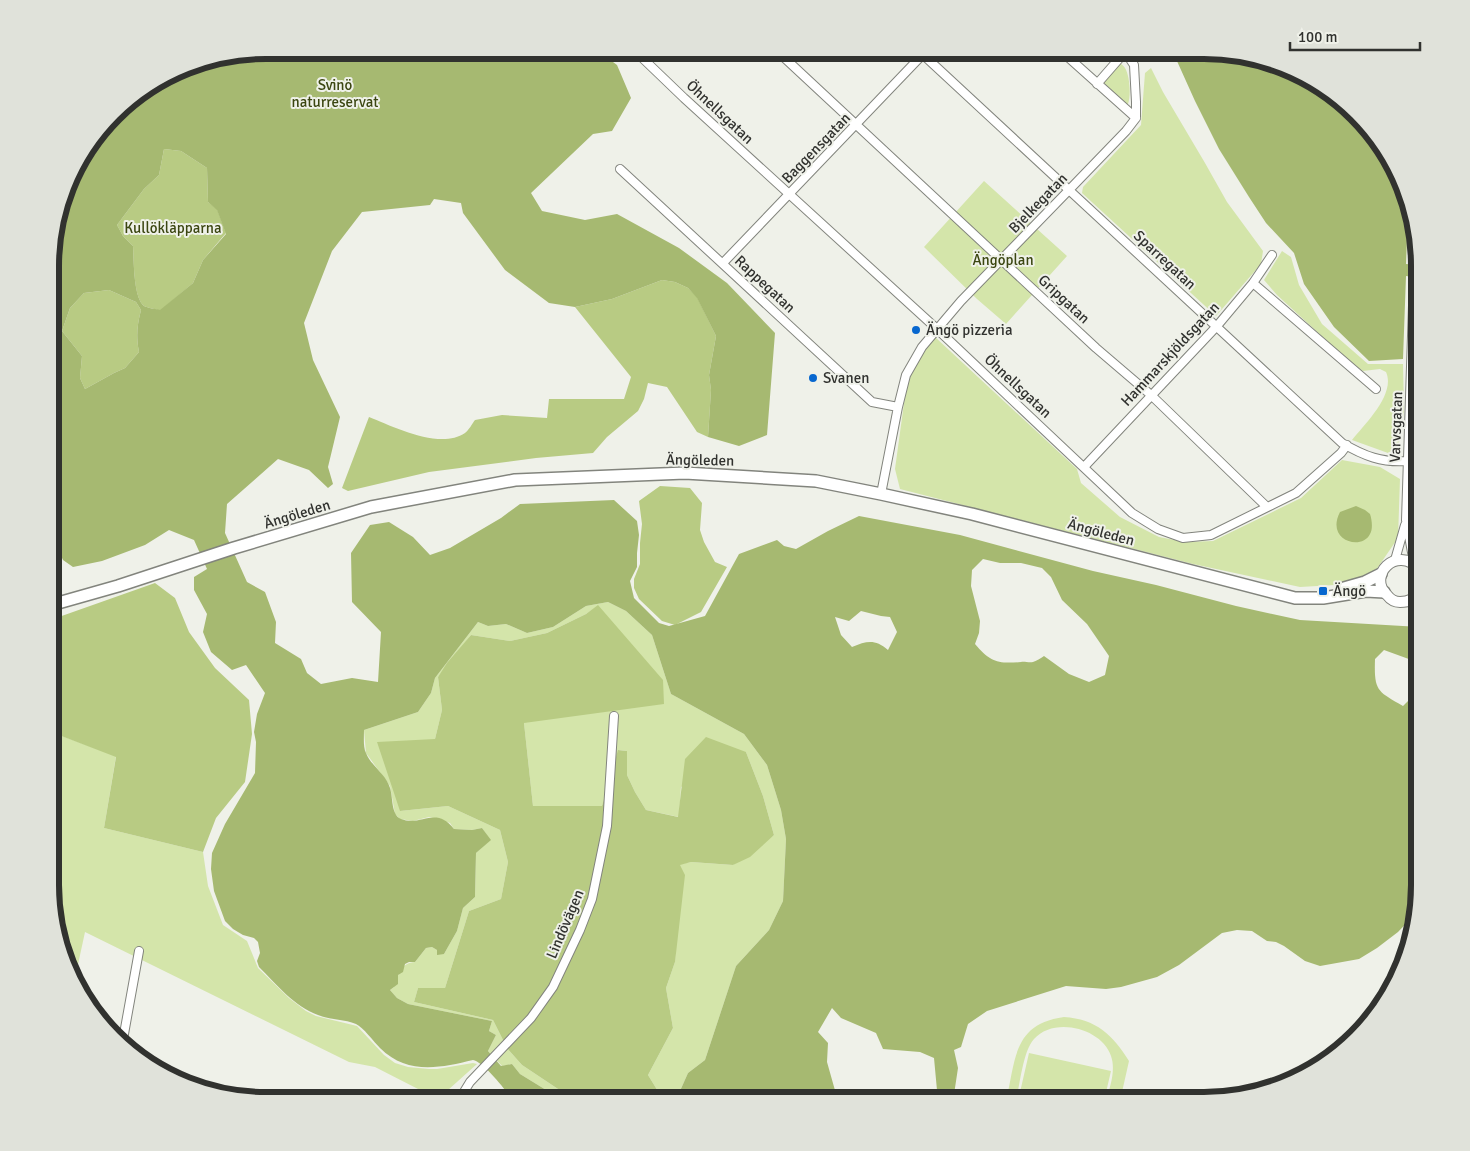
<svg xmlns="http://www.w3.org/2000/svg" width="1470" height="1151" viewBox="0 0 1470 1151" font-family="Signika,sans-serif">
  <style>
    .green { fill: #d4e5aa }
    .forest { fill: #b8cb83 }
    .water { fill: #a6b971; fill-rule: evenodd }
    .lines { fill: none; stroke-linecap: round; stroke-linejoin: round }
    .minor-casing { stroke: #82847d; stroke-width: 10 }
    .tertiary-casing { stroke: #82847d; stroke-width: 12 }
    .secondary-casing { stroke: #82847d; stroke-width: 14 }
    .minor { stroke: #fff; stroke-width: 8 }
    .tertiary { stroke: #fff; stroke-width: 10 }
    .secondary { stroke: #fff; stroke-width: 11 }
    .poi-dot { fill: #0767cf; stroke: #eff1e9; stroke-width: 2 }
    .labels { text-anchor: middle; stroke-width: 4; stroke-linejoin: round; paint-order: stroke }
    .park-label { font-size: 15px; fill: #3b4611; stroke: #eff1e9 }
    .street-label { font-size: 15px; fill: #31322f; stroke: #eff1e9 }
    .poi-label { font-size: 15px; fill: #31322f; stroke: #eff1e9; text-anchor: start }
    .rim { fill: none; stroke: #31322f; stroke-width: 6 }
  </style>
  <rect width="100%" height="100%" fill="#eff1e9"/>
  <path class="green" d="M1119,62C1121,64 1124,66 1125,68C1130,76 1131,96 1128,104H1124L1104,84L1103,81Z
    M1151,68L1163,92L1205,163L1227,202L1263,251L1261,264L1216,316L1082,193L1083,187L1141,125L1145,73Z
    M984,181L1067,256L1006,324L977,299L924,247Z
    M1282,251L1291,257L1299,285L1322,324L1368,364H1403L1404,409L1401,438L1396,448L1388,453L1352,440C1365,424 1396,394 1386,372L1380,369L1363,371L1351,363L1277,295L1264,280Z
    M935,337L1077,469L1081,483L1120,517L1159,537L1186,542L1213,541L1301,498L1342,460L1380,467L1400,479L1398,538L1376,570L1352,584L1300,587L1193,564L900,489L895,469L908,374Z
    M608,602L626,611L652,635L671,694L744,734L767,765L781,810L786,839L783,901L769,930L736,966L705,1060L688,1073L680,1091L679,1101H664L648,1075L673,1028L666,988L675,962L680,864L691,862L733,865L774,835L763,796L746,752L681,787L679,817L646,810L635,792L627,775V751L619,750L602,806H533L524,723L598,606L586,614L547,633L510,641L471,635L438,677L442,710L435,739L400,811L448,806L500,830L508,862L501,899L469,911L445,988H418L414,1002L493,1020L507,1048L522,1065L576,1101H564L520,1074L512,1064L502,1066L488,1051L496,1035L489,1031L492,1021L408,1004L397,998L390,990L394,987C397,977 401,962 415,962L426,948L432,947L444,954L457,931L463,908L475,897L476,853L490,840L482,828L472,830L454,829L450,823L429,817L413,821L400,819L395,814L390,786L366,753L364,730L418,712L431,693L435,678L478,622L488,626L506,624L527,633L553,627L586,606Z
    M51,732L116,756L104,828L203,852L208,886L223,925L247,941L258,968L289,998L306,1011L316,1016L357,1026L384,1055L395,1063L408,1067L429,1069H437L473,1063L477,1064L438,1099L416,1097L420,1090L375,1067L349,1062L85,932L74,983L72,981L50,900Z
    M1064,1017C1096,1019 1113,1035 1129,1061L1120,1101H1106C1110,1087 1116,1070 1111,1056C1102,1028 1054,1016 1034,1039C1023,1051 1020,1084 1016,1101H1006C1016,1059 1013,1024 1064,1017Z
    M1029,1053L1111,1071L1104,1101H1018Z"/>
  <path class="forest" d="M164,149L181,151L207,168L208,202L217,209L226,233L203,260L193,283L160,311C156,309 148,308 144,306C133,297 134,260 133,246L123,236L117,225L144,189L159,175Z
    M662,280L675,282L688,288L697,297L716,336L709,375L711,390L708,437L697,432L667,387L648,383L644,399L638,411L607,437L593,453L536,458L429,472L348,491L342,488L369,417C394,427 440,450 465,433C469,430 472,424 475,420L502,415L547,418L549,399H624L631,377L575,307L612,299Z
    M109,290L136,302L141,310C137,325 136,337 139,352L125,368L114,373L85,389L80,378L82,356L62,331L70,308L84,293Z
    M660,486L690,488L702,503L700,530L704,542L715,562L727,567L701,612L675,625L662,621L639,599L634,588V579L640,564V543L642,524L639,501Z
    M155,583L175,598L189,632L215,668L249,700L252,734L245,782L216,818L203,852L104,828L116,757L51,732V642L62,639L56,618Z
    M598,605L663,680L664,704L524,723L533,806H602L618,750L627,751V775L635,792L646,810L678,817L685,759L706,737L746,752L763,796L774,835L750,857L733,865L691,862L680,865L685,875L675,962L666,988L673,1028L648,1075L664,1101H576L522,1065L507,1048L493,1020L414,1002L418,988H445L469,911L501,899L508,862L500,830L448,806L400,811L377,742L435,739L442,710L438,677L447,663L471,635L510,641L547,633L586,614Z"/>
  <path class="water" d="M265,50H406L426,57L439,50H597L617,65L631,98L612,131L593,134L531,193L542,211L585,220L617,214L679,248L727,283L775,333L767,435L739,446L708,437L711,390L709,375L716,336L697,298L688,288L675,282L662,280L612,299L575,307L549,303L505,270L463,213L461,203L434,199L430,205L362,212L332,251L304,323L313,360L340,417L328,467L333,484L328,488L309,470L278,459L227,504L225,533L247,582L265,592L276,622L275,643L301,659L307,673L321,684L352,678L378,682L381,632L352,602L351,553L370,525L389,522L413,537L430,555L450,548L501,518L520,504L614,500L637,521L639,535L637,553V567L630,581L634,598L659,623L669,626L705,616L739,554L777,540L784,546L796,549L828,531L859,516L960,535L1093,571L1156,585L1236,606L1300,620L1420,627V667L1417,662L1384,650L1375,659C1374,691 1377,691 1403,706L1416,693L1420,681V900L1417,912L1398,932L1377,948L1359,959L1320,966L1305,961L1284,946L1276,942L1267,941L1252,931L1237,930L1222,933L1179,965L1157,977L1121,987L1106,989L1066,986L987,1011L968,1024L961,1047L954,1050L958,1068L953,1101H938L934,1058L920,1052L883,1049L876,1033L841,1018L832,1008L818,1032L828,1043L827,1062L838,1101H679L680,1091L688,1073L705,1060L736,966L769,930L783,901L786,839L781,810L767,765L744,734L671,694L652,635L626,611L608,602L586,606L553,627L527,633L506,624L488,626L478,622L435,678L431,693L418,712L364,730C364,737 363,747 366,753C371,766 386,774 390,788C393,797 391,815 401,819C421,827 436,805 454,829L472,830L482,828L491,840L476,853L475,897L463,908L457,931L444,954L437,955V950L432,947L426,948L415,962H409L405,964L403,972L398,975V984L390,990L397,998L408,1004L492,1021L489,1031L496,1035L488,1051L501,1066L512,1064L520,1074L564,1101H514C506,1091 484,1062 473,1060C440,1068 407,1075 380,1048C374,1042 363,1027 356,1024C344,1019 330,1020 318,1015C295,1007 276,984 259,967L257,961L260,953L258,942L254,938L243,935L233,929L225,921L214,891L211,869L212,853L225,824L255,773L256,742L254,732L257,714L265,693L246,665L232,670L211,652L203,632L207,614L194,590V577L207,569L194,540L169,530L145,545L102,561L73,567L63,560L51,535L52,237L79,158L124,103L196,62ZM164,149L181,151L207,168L208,202L217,210L226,234L203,260L193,283L160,310C156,309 148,308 144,306C133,297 134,259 133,246L123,236L117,225L144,189L159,175ZM109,290L136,302L141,310C137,325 136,337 139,352L125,368L114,373L85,389L80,378L82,356L62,331L70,308L84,293ZM983,559L1000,563H1021L1042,568L1051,577L1062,600L1087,624L1109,656L1105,675L1089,682L1069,674L1044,656C1041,658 1036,661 1033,662C1029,663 1024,661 1021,662C998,664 990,662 975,644L979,633L980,621L971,586L972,570ZM861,611L881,616L890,617L897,632L888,650C875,639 867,641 852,647L841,635L835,617L849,621Z
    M1172,50H1218L1277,64L1279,66H1287L1347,104L1398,170L1408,213L1406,264L1420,265V278L1406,276L1403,359L1369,361L1334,327L1304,284L1294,253L1266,223L1249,197L1219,149L1195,101Z
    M1356,506L1365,510L1370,514C1372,520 1373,529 1370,534C1362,551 1325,541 1340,512Z"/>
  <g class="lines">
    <g class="minor-casing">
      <path id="minor" d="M634,50L684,98L937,329L1132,513L1158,529L1183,538L1211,535L1296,493L1341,453L1347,445
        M776,50L1096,348L1151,395L1267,507
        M918,50L1342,443C1364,456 1382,463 1408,461
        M1060,50L1136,118
        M1124,50L1134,65L1136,102V118
        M1097,84L1125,52
        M620,169L872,402L898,407
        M723,263L927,50
        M1253,283L1376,389
        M1084,467L1217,326L1253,283L1272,255
        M881,494L898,407L906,375L922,347L961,301L1069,190L1126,131L1136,118
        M1395,560L1405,525
        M1414,563L1406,520L1415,244
        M122,1045L139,951
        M462,1095L471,1101
        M450,1101L455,1096L462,1095L470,1082L531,1018L553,987L580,930L592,899L607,826L614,716"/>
    </g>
    <g class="tertiary-casing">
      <path id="tertiary" d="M1420,591C1416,598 1409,602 1400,602C1395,602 1390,599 1387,595C1367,577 1395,544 1420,569"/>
    </g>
    <g class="secondary-casing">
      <path id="secondary" d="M1344,588L1365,582L1381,574
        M51,605L118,586L234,548L371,507L515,480L685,473L816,481L881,494L972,514L1295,598H1323L1366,591L1384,592"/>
    </g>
    <use href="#minor" class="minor"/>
    <use href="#tertiary" class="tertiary"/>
    <use href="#secondary" class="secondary"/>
  </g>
  <g class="poi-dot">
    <circle cx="916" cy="330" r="5"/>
    <circle cx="813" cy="378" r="5"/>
    <rect x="1318" y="586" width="10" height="10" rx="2.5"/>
  </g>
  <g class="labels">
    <g class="park-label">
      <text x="335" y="90">Svinö<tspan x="335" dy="17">naturreservat</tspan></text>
      <text x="173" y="233">Kullökläpparna</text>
      <text x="1003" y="265">Ängöplan</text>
    </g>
    <g class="street-label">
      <text transform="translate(720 112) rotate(43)" y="5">Öhnellsgatan</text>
      <text transform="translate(816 148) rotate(-46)" y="5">Baggensgatan</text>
      <text transform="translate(1038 203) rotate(-46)" y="5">Bjelkegatan</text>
      <text transform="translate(1165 260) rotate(43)" y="5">Sparregatan</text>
      <text transform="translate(765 284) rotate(43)" y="5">Rappegatan</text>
      <text transform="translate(1064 299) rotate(43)" y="5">Gripgatan</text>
      <text transform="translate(1170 354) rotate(-47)" y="5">Hammarskjöldsgatan</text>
      <text transform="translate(1018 386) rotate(43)" y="5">Öhnellsgatan</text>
      <text transform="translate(1396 427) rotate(-88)" y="5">Varvsgatan</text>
      <text transform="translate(700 460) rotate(1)" y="5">Ängöleden</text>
      <text transform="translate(297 514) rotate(-17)" y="5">Ängöleden</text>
      <text transform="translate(1101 532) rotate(15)" y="5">Ängöleden</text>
      <text transform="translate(565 924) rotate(-67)" y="5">Lindövägen</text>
    </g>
    <g class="poi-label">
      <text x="926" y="335">Ängö pizzeria</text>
      <text x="823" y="383">Svanen</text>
      <text x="1333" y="596">Ängö</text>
    </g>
  </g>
  <path d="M0 0H1470V1151H0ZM266 59H1204A207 207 0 0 1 1411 266V885A207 207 0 0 1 1204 1092H266A207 207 0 0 1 59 885V266A207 207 0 0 1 266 59Z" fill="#e0e2da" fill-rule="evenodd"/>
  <path class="rim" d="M266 59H1204A207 207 0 0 1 1411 266V885A207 207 0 0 1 1204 1092H266A207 207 0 0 1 59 885V266A207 207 0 0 1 266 59Z"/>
  <path d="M1290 42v8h130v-8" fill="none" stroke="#31322f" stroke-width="2.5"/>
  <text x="1298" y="42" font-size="15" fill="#31322f" stroke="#eff1e9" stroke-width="4" paint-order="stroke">100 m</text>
</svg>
